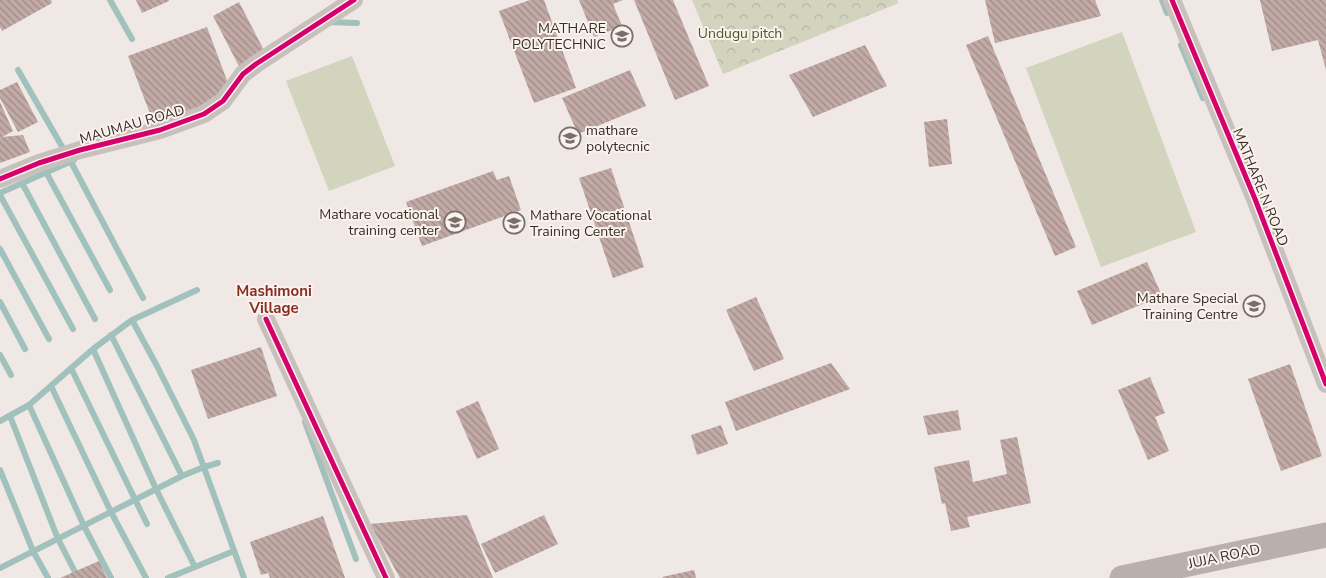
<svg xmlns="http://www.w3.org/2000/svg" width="1326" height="578" viewBox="0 0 1326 578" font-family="'Nunito Sans',sans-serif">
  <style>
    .green { fill: #d3d4be }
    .park { fill: url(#park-crowns) }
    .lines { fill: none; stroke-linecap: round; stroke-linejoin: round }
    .stream { stroke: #a0c1bc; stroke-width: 6 }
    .building { fill: url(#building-back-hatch) }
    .street { stroke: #c8c0bd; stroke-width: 18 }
    .secondary { stroke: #b9b0ad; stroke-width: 25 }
    .cycleway-casing { stroke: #faf2ec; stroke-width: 8 }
    .cycleway { stroke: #d6006c; stroke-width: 5 }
    .labels { text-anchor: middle; stroke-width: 4; stroke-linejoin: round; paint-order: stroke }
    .poi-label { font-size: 14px; fill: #392d2a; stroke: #faf2ec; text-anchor: end }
    .park-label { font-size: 14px; fill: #4e582e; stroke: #faf2ec }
    .street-label { font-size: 14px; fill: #392d2a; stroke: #faf2ec }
    .neighbourhood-label { font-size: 15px; font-weight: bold; fill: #892d23; stroke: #faf2ec }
  </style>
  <defs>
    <pattern id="park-crowns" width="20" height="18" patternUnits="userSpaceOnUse" patternTransform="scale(1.25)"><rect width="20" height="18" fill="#d3d4be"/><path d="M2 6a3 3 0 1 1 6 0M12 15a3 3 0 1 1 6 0" fill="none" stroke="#b6b6a3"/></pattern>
    <pattern id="building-back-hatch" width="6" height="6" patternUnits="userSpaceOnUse" patternTransform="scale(1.25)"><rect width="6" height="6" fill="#c2aaa6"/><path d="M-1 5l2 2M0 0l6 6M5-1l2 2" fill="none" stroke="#9f8b87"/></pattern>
  </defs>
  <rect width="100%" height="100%" fill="#efe8e4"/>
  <path class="green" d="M1122,32L1196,232L1101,267L1026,68Z
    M352,56L395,166L329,191L286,81Z"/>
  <path class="park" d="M692,0H897L899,3L723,74Z"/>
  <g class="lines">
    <path class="stream" d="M110,0L132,39
      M1162,0L1167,13
      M328,22L357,23
      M1181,45L1203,98
      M18,70L64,150
      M71,162L143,298
      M46,172L110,290
      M22,183L95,319
      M0,193L74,160
      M0,195L73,329
      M0,249L49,339
      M0,302L25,349
      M132,320L157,366L194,440L244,578
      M111,335L182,476
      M93,349L156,489L195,567
      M0,355L11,375
      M71,368L147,524
      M51,386L111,512L146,578
      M29,405L84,526L111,578
      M10,416L58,539L75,572
      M0,421L29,405L93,349L132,320L197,290
      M305,422L356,559
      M0,470L33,551L48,578
      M0,568L182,476L204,467L218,463
      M168,578L234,551"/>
  </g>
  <path class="building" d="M0,0H51L52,3L2,31L0,27Z
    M136,0H169V1L142,13Z
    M530,0H544L576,88L534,103L499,11Z
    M579,0H623L613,4L622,26L594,37Z
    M634,0H673L709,86L675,100Z
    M985,0H1095L1101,16L995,43Z
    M1260,0H1326V70L1318,40L1272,51Z
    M239,2L269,60L243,74L213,16Z
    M207,27L232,94L154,124L128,56Z
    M988,36L1076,247L1055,256L966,45Z
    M865,45L887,86L813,117L789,75Z
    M630,70L646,106L578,134L562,98Z
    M17,82L38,122L18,132L0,98V90Z
    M0,102L13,131L2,137L23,135L30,152L0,163V138L1,137H0Z
    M947,119L952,164L929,167L924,122Z
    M611,168L644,267L613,278L579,178Z
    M493,171L497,180L509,176L521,210L422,246L406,202Z
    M1147,262L1162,296L1092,325L1077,291Z
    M756,297L784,359L754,371L726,310Z
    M261,347L277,396L208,419L191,370Z
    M831,363L850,389L736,431L725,402Z
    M1290,364L1322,456L1281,471L1248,379Z
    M1150,377L1165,413L1155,417L1169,451L1148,460L1118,390Z
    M478,401L499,449L477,459L456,411Z
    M958,410L961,430L928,435L923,416Z
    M721,425L728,444L697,455L691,435Z
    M1017,437L1031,503L967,517L970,527L951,531L945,503L942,504L934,467L969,460L973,482L1007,474L1000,440Z
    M467,515L493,578H400L370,524Z
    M544,515L558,544L495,573L481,544Z
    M323,516L345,578H270L268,573L261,575L250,542Z
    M99,561L107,578H60Z
    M694,570L696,578H663L662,577Z"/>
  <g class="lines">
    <path class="street" d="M1172,0L1255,199L1326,384
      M0,179L39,163L80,150L160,130L204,114L223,101L243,74L256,64L354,0
      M266,319L386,578"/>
    <path class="secondary" d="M1122,578L1326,535"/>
    <g class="cycleway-casing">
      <path id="cycleway" d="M1172,0L1255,199L1326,384
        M0,179L39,163L80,150L160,130L204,114L223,101L243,74L256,64L354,0
        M266,319L386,578"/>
    </g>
    <use href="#cycleway" class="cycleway"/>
  </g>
  <defs>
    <g id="university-ring" transform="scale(1.125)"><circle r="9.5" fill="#faf2ec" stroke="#796e6b" stroke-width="1.5"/><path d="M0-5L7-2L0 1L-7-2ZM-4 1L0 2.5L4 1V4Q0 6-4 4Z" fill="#796e6b"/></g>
  </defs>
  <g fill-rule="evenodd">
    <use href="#university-ring" x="622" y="36"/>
    <use href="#university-ring" x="570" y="138"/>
    <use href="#university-ring" x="455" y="222"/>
    <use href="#university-ring" x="514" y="223"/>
    <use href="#university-ring" x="1254" y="306"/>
  </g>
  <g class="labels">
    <g class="poi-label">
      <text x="606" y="33">MATHARE<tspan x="606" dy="16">POLYTECHNIC</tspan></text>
      <text x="586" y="135" text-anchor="start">mathare<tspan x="586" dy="16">polytecnic</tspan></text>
      <text x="439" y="219">Mathare vocational<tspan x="439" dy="16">training center</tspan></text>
      <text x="530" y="220" text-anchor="start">Mathare Vocational<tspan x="530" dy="16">Training Center</tspan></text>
      <text x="1238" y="303">Mathare Special<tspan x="1238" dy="16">Training Centre</tspan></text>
    </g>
    <g class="park-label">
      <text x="740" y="38">Undugu pitch</text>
    </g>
    <g class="street-label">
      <text transform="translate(132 124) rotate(-16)" y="5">MAUMAU ROAD</text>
      <text transform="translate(1261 187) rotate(68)" y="5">MATHARE N ROAD</text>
      <text transform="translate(1224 556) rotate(-12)" y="5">JUJA ROAD</text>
    </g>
    <g class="neighbourhood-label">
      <text x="274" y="296">Mashimoni<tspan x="274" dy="17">Village</tspan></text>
    </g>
  </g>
</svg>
